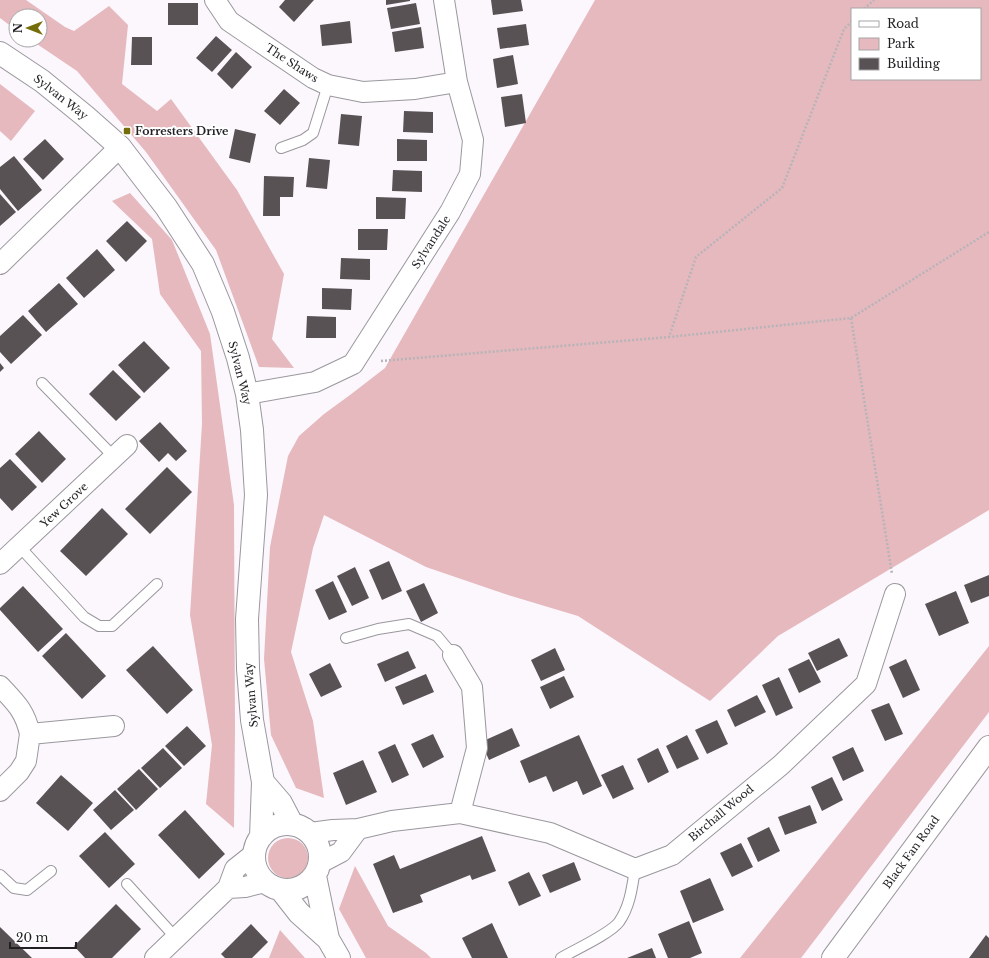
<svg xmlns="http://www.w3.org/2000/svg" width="989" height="958" viewBox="0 0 989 958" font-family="'Libre Baskerville',serif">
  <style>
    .green { fill: #e5b9bd; fill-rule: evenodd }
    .building { fill: #585255 }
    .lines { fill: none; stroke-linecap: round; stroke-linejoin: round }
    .lane-casing { stroke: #9a979d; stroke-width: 12 }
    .street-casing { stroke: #9a979d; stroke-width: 22 }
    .secondary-casing { stroke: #9a979d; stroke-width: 24 }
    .path { stroke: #b7b4b9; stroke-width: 2.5; stroke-dasharray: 2 2; stroke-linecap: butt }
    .lane { stroke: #fff; stroke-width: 10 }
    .street { stroke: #fff; stroke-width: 20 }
    .secondary { stroke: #fff; stroke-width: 22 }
    .poi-dot { fill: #756d0a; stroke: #fff; stroke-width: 1.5 }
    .labels { text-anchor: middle; stroke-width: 4; stroke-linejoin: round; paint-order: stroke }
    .street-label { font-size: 11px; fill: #211f22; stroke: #fff }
    .poi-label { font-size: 11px; font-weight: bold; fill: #211f22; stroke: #fff; text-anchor: start }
  </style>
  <rect width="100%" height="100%" fill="#fbf7fd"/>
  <path class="green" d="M0,0H26L65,27L74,31L109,6L128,25L122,84L157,111L171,99L237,190L284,274L272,339L294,368L259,367L216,250L146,152L77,71L31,40H40V16H16V30L0,18Z
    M595,0H989V510L778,636L710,701L578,616L505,594L426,567L324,515L313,548L291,652L313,721L324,798L296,788L271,735L264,659L270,547L288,456L299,436L324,414L350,395L385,368ZM852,9H980V79H852Z
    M0,84L35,111L11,141L0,131Z
    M130,193L172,240L210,334L234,505L235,728L234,828L206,804L212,745L190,615L202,424L201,351L160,294L152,239L112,201Z
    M989,646V712L801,958H740Z
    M268 858a20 20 0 1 1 40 0a20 20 0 1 1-40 0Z
    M355,866L388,926L426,953L431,958H366L339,909Z
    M280,930L305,958H269Z"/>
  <path class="building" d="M285,0H314L294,22L279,7Z
    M386,0H410V1L386,5Z
    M491,0H521L523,11L493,15Z
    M168,3H198V25H168Z
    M416,3L420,24L391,29L387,8Z
    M350,21L352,43L322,46L320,25Z
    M526,24L529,45L500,49L497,28Z
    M421,27L424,48L395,52L392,32Z
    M216,36L232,50L212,72L196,58Z
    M132,37H152V65H131Z
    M236,52L252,67L232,89L217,74Z
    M513,55L518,84L497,88L493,59Z
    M284,89L300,103L280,125L264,111Z
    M522,94L526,123L505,127L501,97Z
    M404,111L433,112V133L403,132Z
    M341,114L362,116L359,146L338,144Z
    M235,129L256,134L250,163L229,158Z
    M45,139L64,159L43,180L23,159Z
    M397,139L427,140V161H397Z
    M14,156L42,190L18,211L0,189V167Z
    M309,158L330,160L327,189L306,187Z
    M393,170L422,171V192L392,191Z
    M264,176L294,177L293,197H280V216H263Z
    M0,194L16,212L0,226Z
    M376,197L406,198L405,219H376Z
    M127,221L147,241L126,262L106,241Z
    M358,229H388L387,250H358Z
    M97,249L115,270L84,298L66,278Z
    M341,258L370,259V280L340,279Z
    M59,283L78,304L46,332L28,311Z
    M322,288L352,289L351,310L322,309Z
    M23,315L42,335L11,364L0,352V336Z
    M307,316L336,317V338H306Z
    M144,341L170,368L144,393L118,365Z
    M0,363L4,368L0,372Z
    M113,370L141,397L116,421L89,394Z
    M160,422L187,451L176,461L168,453L159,462L139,441Z
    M39,431L66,459L42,483L15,454Z
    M10,459L37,487L12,511L0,498V468Z
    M167,467L192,492L150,534L125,509Z
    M102,508L128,534L86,576L60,551Z
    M389,561L402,591L382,600L369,570Z
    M355,567L369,598L352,606L337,576Z
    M989,575V596L971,603L964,585Z
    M333,581L347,612L329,620L315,590Z
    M424,583L438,613L421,622L406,591Z
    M23,586L63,629L38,652L0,610V608Z
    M956,591L969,623L939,636L925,604Z
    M66,633L106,676L82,699L42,656Z
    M839,638L848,656L817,671L808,653Z
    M153,646L193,690L167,714L126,670Z
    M555,648L565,670L541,681L531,660Z
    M408,651L416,668L385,682L377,664Z
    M809,659L821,682L799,693L788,669Z
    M906,659L920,690L903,698L889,667Z
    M330,663L342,687L321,697L309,674Z
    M426,674L434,692L403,705L395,687Z
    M564,676L574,697L550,709L540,687Z
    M779,677L793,708L776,716L762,685Z
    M757,695L766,712L735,727L727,710Z
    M889,703L903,734L885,741L871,710Z
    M717,720L728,744L707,754L695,730Z
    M187,726L206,746L184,766L165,746Z
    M512,728L520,746L489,760L481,742Z
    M433,734L444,757L423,768L411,744Z
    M579,735L602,786L583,795L577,781L553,792L546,776L529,783L520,761Z
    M687,735L699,759L677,769L666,746Z
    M395,744L409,775L392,783L378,752Z
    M853,747L864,771L843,781L832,757Z
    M163,748L182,768L160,788L141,768Z
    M658,748L669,772L648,783L637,759Z
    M363,760L377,792L346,805L333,773Z
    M623,765L634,789L613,799L601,775Z
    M139,769L158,789L136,810L117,789Z
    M61,775L93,803L68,831L36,803Z
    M832,777L843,800L822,811L811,787Z
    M115,790L134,810L111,830L93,810Z
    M810,805L817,823L785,835L778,817Z
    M185,810L225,854L199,879L158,835Z
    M769,827L780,851L758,862L747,838Z
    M105,832L135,864L109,888L79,856Z
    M482,836L496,871L472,880L470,875L420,895L423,902L393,913L373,864L394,855L400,869Z
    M741,843L753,867L732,877L720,853Z
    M574,862L581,880L550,893L542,875Z
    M529,872L541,896L519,906L508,882Z
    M710,878L724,910L693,923L680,891Z
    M116,904L141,929L112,958H85L74,946Z
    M689,921L702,953L690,958H668L658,934Z
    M492,923L508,958H472L462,938Z
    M251,924L268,942L252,958H225L221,954Z
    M0,927L32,958H0Z
    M986,935L989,938V958H969Z
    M652,948L656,958H627Z"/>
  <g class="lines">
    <g class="lane-casing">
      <path id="lane" d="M281,148L303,140L313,133L328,85
        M42,383L114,457
        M19,546L84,617L99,626H112L157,584
        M346,638L378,629L409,624L437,636L453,655
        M0,875L14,888L27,890L51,871
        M127,884L176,938
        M561,958C574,950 610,934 619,922C630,906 632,888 635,869"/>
    </g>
    <g class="street-casing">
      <path id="street" d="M215,0L229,21L313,78L328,85L363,92L415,89L457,82
        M0,264L120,147
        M247,394L315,382L353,364L450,212L470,174L473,140L457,82L444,0
        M0,564L127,445
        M453,655L472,687L477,748L460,813
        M0,686C16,703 25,711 30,734
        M0,791L19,772L26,761L30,734L114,726
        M310,833L333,830L358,829L392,821L460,813L550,833L635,869L672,855L781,765L866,684L895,594
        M320,863L341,852L358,829
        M228,888L245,887L265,882
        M155,958L228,888L235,869L254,854"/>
    </g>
    <g class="secondary-casing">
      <path id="secondary" d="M0,53L42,81L85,116L120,147L166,207L203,264L223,312L238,358L247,394L252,430L254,463L256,495L247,619L248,669L252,720L263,782L261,837
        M263,782L281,803L292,824
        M254 857a33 33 0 1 1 66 0a33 33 0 1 1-66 0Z
        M315,876L328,939
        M281,890L299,913L328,939L339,958
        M833,958L989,747"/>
    </g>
    <path class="path" d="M864,9L874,0
      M852,21L844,29L782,188L696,257L669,337L851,318L989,232
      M851,318L892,574
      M381,361L669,337"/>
    <use href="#lane" class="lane"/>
    <use href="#street" class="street"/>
    <use href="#secondary" class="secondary"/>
  </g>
  <rect class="poi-dot" x="123" y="127" width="8" height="8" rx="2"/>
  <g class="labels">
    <g class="street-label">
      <text transform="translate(292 63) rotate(33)" y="4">The Shaws</text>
      <text transform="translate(61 97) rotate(38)" y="4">Sylvan Way</text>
      <text transform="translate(431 242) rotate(-57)" y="4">Sylvandale</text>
      <text transform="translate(240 373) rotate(76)" y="4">Sylvan Way</text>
      <text transform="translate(64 505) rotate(-43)" y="4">Yew Grove</text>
      <text transform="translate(251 695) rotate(-95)" y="4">Sylvan Way</text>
      <text transform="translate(721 813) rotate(-40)" y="4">Birchall Wood</text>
      <text transform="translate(911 852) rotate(-54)" y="4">Black Fan Road</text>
    </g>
    <g class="poi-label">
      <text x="135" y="135">Forresters Drive</text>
    </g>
  </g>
  <rect x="851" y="8" width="130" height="72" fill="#ffffff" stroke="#a6a5a7"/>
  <rect x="859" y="21" width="20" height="6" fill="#ffffff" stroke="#a6a5a7"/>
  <text x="887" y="28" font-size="12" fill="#211f22">Road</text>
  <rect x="859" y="38" width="20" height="12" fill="#e5b9bd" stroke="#a6a5a7"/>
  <text x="887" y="48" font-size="12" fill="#211f22">Park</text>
  <rect x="859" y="58" width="20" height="12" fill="#585255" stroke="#a6a5a7"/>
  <text x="887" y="68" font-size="12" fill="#211f22">Building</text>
  <g transform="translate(28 28) rotate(270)"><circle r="19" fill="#ffffff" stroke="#a6a5a7"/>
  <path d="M0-3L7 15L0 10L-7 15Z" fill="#756d0a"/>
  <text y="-6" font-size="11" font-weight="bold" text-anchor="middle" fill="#211f22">N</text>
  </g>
  <path d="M10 942v6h66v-6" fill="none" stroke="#211f22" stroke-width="2"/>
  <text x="16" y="942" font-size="12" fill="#211f22" stroke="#ffffff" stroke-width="3" paint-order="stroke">20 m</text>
</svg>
